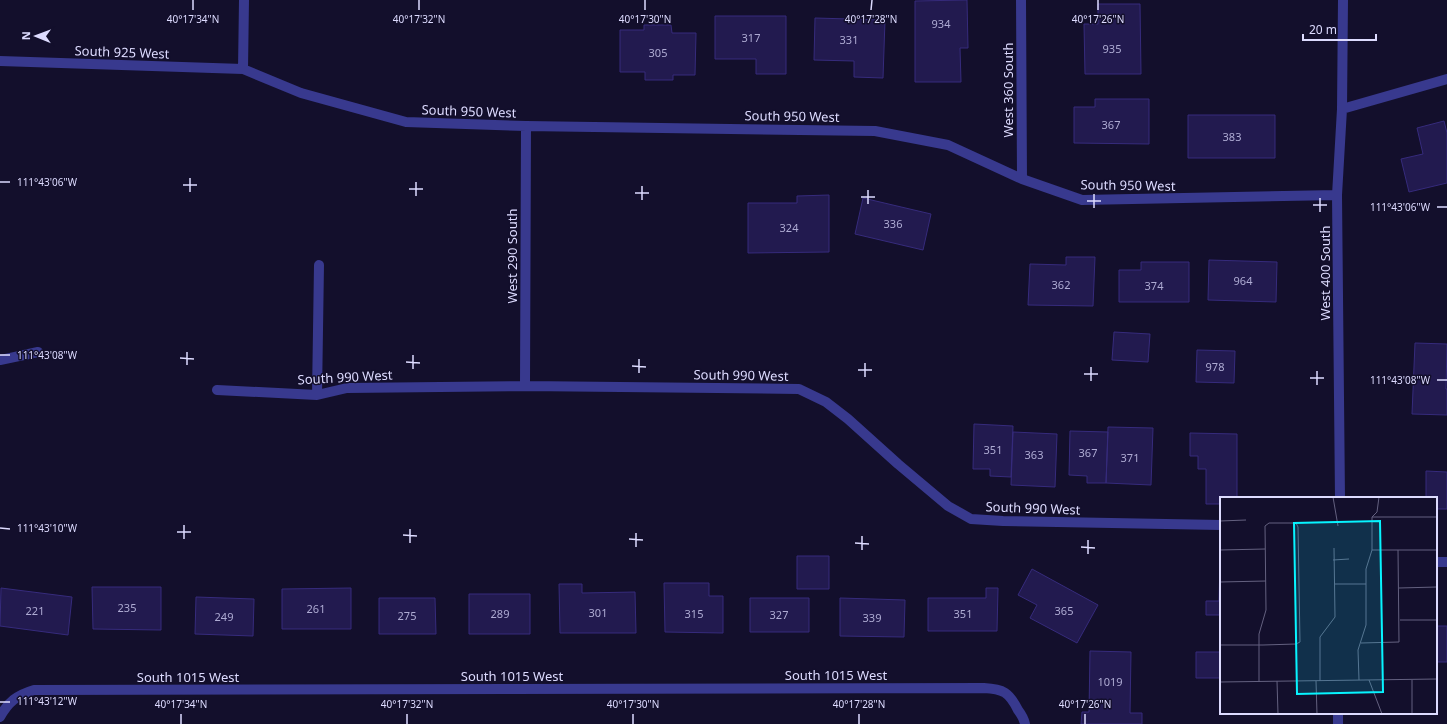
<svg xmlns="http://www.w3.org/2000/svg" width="1447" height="724" viewBox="0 0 1447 724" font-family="'Noto Sans',sans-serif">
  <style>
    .building { fill: #221a4f; stroke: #362b7c }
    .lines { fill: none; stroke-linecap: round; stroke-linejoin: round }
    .minor { stroke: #38398e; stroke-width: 10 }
    .ticks { fill: none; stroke: #dddbff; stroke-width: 1.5 }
    .labels { text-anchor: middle; stroke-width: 3; stroke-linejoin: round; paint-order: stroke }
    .number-label { font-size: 11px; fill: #aeabd3 }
    .street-label { font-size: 13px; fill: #dddbff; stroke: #130f2c }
    .inset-road { fill: none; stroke: #646180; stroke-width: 1 }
    .view { fill: #07f4ff; fill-opacity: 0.15; stroke: #07f4ff; stroke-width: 2 }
    .inset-edge { fill: none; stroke: #dddbff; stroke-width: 2 }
    .ticks-label { font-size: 10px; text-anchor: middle; fill: #dddbff; stroke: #130f2c; stroke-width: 3; stroke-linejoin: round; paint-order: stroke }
  </style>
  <rect width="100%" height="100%" fill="#130f2c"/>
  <path class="building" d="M967,0L968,48H960L961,82H915V1Z
    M1098,4H1140L1141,74H1085L1084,24H1098Z
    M715,16H786V74H756V59H715Z
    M815,18L885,20L883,78L854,77V61L814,60Z
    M644,25H671L672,33H696L695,75H673V80H645V72H620V30H644Z
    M1095,99H1149V144L1074,143V107H1095Z
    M1188,115H1275V158H1188Z
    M1444,121L1447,133V183L1409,192L1401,159L1423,154L1417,128Z
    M829,195V252L748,253V203H797V196Z
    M863,198L931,214L923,250L855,234Z
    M1066,257H1095L1093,306L1028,305L1030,264L1066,265Z
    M1209,260L1277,262L1276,302L1208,300Z
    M1141,262H1189V302H1119V270H1141Z
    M1114,332L1150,334L1148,362L1112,360Z
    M1415,343L1447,344L1446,389H1447V415L1412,414Z
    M1197,350L1235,351L1234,383L1196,382Z
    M974,424L1013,426L1011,477L990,476V469H973Z
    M1108,427L1153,428L1151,485L1106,483Z
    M1070,431L1108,432L1106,483H1087V476L1069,475Z
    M1013,432L1057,434L1055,487L1011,485Z
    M1190,433L1237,434V498H1221V504H1206V469H1198V456H1190Z
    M1426,471L1447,472V509H1436V498H1426Z
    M797,556H829V589H797Z
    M1220,561H1221V615H1206V601H1219Z
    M1032,569L1098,605L1077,643L1030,618L1037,605L1018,595Z
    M664,583H709V596H723V633L665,632Z
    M559,584H582V593L635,592L636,633H560Z
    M92,587H161V630L93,629Z
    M1,588L72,597L68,635L0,626Z
    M351,588V629H282V589Z
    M986,588H998L997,631H928V598H986Z
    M469,594H530V634H469Z
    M196,597L254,599L253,636L195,634Z
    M379,598H435L436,634H379Z
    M750,598H809V632H750Z
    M840,598L905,600L904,637L840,636Z
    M1436,626H1447V662H1436Z
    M1090,651L1131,652L1130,713H1142V724H1081L1082,712H1089Z
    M1196,652H1221V678H1196Z"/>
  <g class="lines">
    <path class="minor" d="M1021,0L1022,179
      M0,61L243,69L301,93L406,122L526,126L875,131L948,145L1022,179L1082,200L1337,195
      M243,69L244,0
      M1342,109L1447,79
      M0,360L38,352
      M525,386L526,126
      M217,390L317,395L347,388L525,386L799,389L826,402L848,419L898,464L948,506L971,519L1003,521L1221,525
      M317,395L319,265
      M1340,498L1337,195L1342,109L1343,0
      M1436,562H1447
      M0,717C8,702 17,695 34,690L984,688C1003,689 1009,692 1018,710C1021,714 1024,719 1025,724
      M1338,724V713"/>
  </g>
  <path class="ticks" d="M193,10V0M419,10V0M645,10V0M871,10L872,0M1098,10V0M0,182H10M183,185H197M409,189H423M190,192V178M635,193H649M416,196V182M861,197H875M642,200V186M1087,201H1101M868,204V190M1313,205H1327M1437,207H1447M1094,208V194M1320,212V198M0,355H10M180,358L194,359M406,362L420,363M187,365V352M632,366L646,367M413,369V355M858,370H872M639,373V359M1084,374H1098M865,377V363M1310,378H1324M1437,380H1447M1091,381V367M1317,385V371M0,528L10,529M177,532H191M403,535L417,536M184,539V525M629,539L643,540M410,543V529M855,543L869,544M636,547V533M1081,547L1095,548M862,550V536M1088,554V540M0,702H10M181,724V714M407,724V714M633,724V714M859,724V714M1085,724V714"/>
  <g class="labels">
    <g class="number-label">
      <text x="941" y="28">934</text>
      <text x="751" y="42">317</text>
      <text x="849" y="44">331</text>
      <text x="1112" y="53">935</text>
      <text x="658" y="57">305</text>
      <text x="1111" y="129">367</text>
      <text x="1232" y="141">383</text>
      <text x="893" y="228">336</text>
      <text x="789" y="232">324</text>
      <text x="1243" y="285">964</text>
      <text x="1061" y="289">362</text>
      <text x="1154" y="290">374</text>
      <text x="1215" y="371">978</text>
      <text x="993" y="454">351</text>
      <text x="1088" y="457">367</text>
      <text x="1034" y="459">363</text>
      <text x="1130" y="462">371</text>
      <text x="127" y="612">235</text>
      <text x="316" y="613">261</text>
      <text x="35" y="615">221</text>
      <text x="1064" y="615">365</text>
      <text x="598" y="617">301</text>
      <text x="500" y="618">289</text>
      <text x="694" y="618">315</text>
      <text x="963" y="618">351</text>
      <text x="779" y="619">327</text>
      <text x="407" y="620">275</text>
      <text x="224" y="621">249</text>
      <text x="872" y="622">339</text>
      <text x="1110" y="686">1019</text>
    </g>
    <g class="street-label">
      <text transform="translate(122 52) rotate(2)" y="5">South 925 West</text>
      <text transform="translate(1008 90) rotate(-90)" y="5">West 360 South</text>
      <text transform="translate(469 111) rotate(2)" y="5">South 950 West</text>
      <text transform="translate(792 116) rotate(1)" y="5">South 950 West</text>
      <text transform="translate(1128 185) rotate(1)" y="5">South 950 West</text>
      <text transform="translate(512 256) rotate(-90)" y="5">West 290 South</text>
      <text transform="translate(1325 273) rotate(-90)" y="5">West 400 South</text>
      <text transform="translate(741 375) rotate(1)" y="5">South 990 West</text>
      <text transform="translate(345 377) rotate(-3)" y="5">South 990 West</text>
      <text transform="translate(1033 508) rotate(2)" y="5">South 990 West</text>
      <text x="836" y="680">South 1015 West</text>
      <text x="512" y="681">South 1015 West</text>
      <text x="188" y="682">South 1015 West</text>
    </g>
  </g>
  <g transform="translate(1220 497)">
    <rect width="217" height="217" fill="#130f2c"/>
    <path class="inset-road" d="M113,0L118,29M152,20H217M0,24L26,23M0,53L45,52M152,53H217M113,63L129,62M0,85L46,84M115,87H146M179,91L217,90M180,123H217M141,146L179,145L178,53M0,148H43L76,147L80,145L78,30L76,26H49L45,29L46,113L39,137V185M139,183L138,153L146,128V72L152,53V20L157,15L159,0M149,183L162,217M192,183V217M57,184L58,217M96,184L97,217M100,184V140L115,120L114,51M0,185L217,182"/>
    <path class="view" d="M160,24L163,195L77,197L74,26Z"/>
    <rect width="217" height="217" class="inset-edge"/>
  </g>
  <g class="ticks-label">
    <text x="193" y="23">40°17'34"N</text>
    <text x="419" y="23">40°17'32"N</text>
    <text x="645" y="23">40°17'30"N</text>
    <text x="871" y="23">40°17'28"N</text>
    <text x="1098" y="23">40°17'26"N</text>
    <text x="47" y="186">111°43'06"W</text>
    <text x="1400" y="211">111°43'06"W</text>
    <text x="47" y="359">111°43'08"W</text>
    <text x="1400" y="384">111°43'08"W</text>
    <text x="47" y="532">111°43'10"W</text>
    <text x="47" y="705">111°43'12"W</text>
    <text x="181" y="708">40°17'34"N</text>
    <text x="407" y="708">40°17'32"N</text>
    <text x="633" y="708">40°17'30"N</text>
    <text x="859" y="708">40°17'28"N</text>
    <text x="1085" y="708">40°17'26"N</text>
  </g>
  <g transform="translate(36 36) rotate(271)" stroke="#130f2c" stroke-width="3" paint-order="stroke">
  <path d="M0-3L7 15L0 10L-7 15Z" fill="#dddbff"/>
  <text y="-6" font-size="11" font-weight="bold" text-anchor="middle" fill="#dddbff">N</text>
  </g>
  <path d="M1303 34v6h73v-6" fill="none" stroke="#dddbff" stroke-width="2"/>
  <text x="1309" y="34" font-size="12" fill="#dddbff" stroke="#130f2c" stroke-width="3" paint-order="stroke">20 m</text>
</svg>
